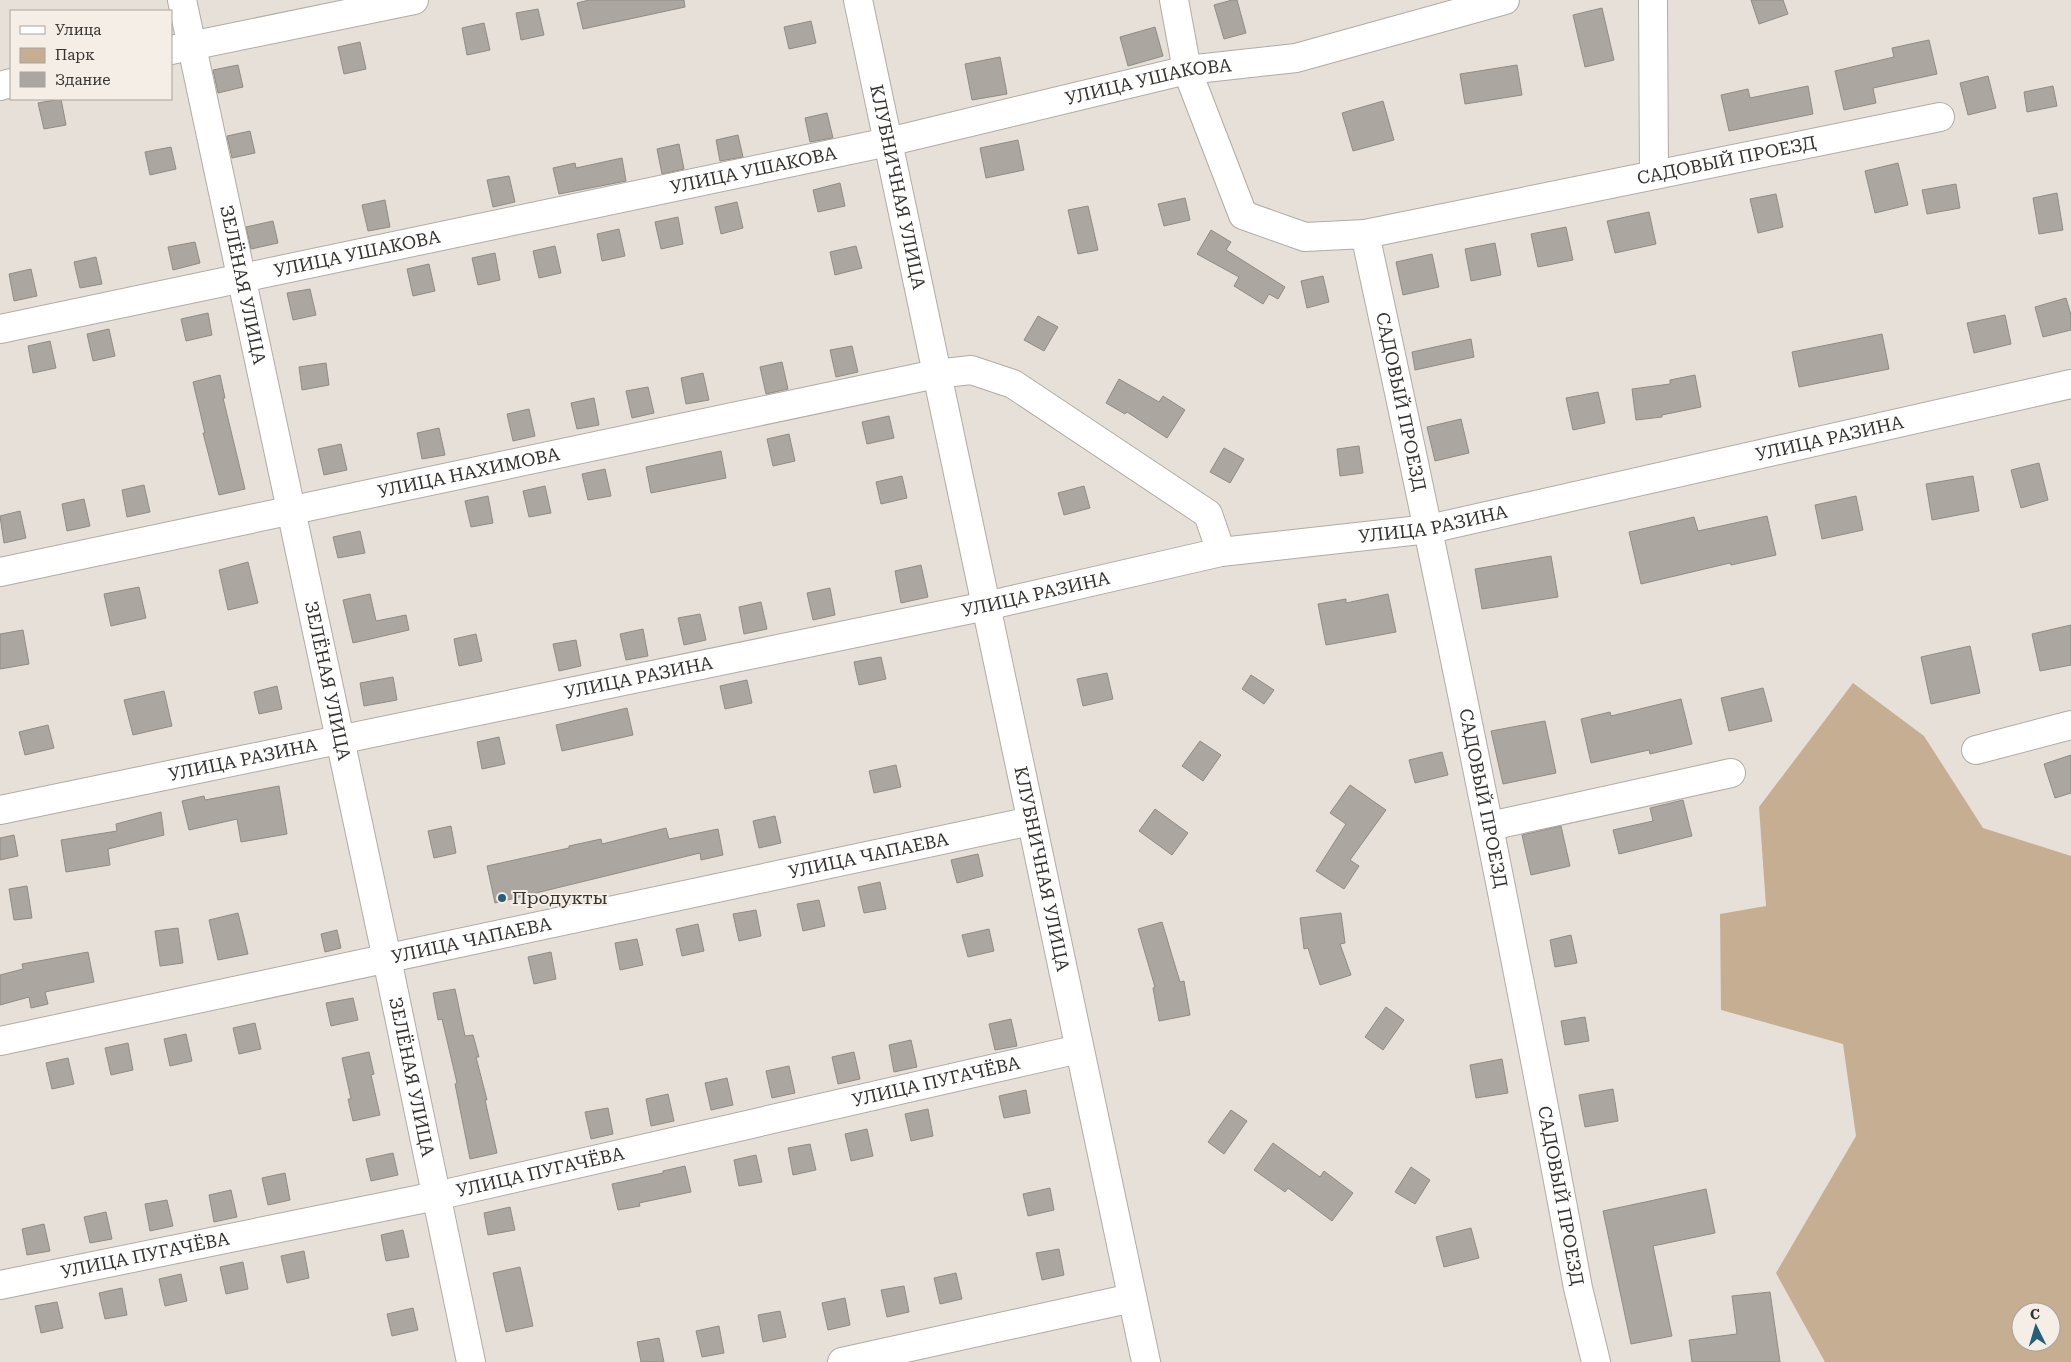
<svg xmlns="http://www.w3.org/2000/svg" width="2071" height="1362" viewBox="0 0 2071 1362" font-family="'Roboto Serif',serif">
  <style>
    .green { fill: #c6ae93; fill-rule: evenodd }
    .building { fill: #aca6a0; stroke: #918b85 }
    .lines { fill: none; stroke-linecap: round; stroke-linejoin: round }
    .minor-casing { stroke: #b1aba5; stroke-width: 30 }
    .minor { stroke: #fff; stroke-width: 28 }
    .poi-dot { fill: #255f78; stroke: #f4eee7; stroke-width: 2 }
    .labels { text-anchor: middle; stroke-width: 4; stroke-linejoin: round; paint-order: stroke }
    .street-label { font-size: 18px; fill: #353330; stroke: #f4eee7 }
    .poi-label { font-size: 18px; fill: #353330; stroke: #f4eee7; text-anchor: start }
  </style>
  <rect width="100%" height="100%" fill="#e6e0d9"/>
  <path class="green" d="M1853,683L1924,736L1983,828L2071,856V1362H1825L1776,1273L1856,1136L1843,1044L1721,1010L1720,914L1766,906L1759,807ZM2021,1312H2051V1342H2021Z"/>
  <path class="building" d="M589,0H684L685,7L583,29L577,3Z
    M1232,0H1237L1246,33L1224,39L1214,5Z
    M1751,0H1783L1788,14L1759,24Z
    M1602,8L1614,60L1585,67L1573,15Z
    M538,9L544,35L521,40L516,13Z
    M811,21L816,43L789,49L784,27Z
    M484,23L490,50L467,55L462,28Z
    M1155,27L1163,56L1128,66L1120,37Z
    M1929,40L1937,74L1873,88L1876,103L1844,110L1835,71L1894,57L1892,48Z
    M360,42L366,69L344,74L338,47Z
    M1000,57L1007,94L972,100L965,64Z
    M238,65L243,87L218,93L213,70Z
    M1517,65L1522,95L1465,104L1460,74Z
    M1988,76L1996,108L1968,115L1960,83Z
    M1808,86L1813,114L1729,131L1721,95L1748,89L1750,98Z
    M2053,86L2057,106L2027,112L2024,92Z
    M61,99L66,125L44,129L38,103Z
    M1383,101L1394,140L1353,151L1342,113Z
    M827,113L833,138L810,142L805,118Z
    M250,131L255,153L232,158L227,136Z
    M738,135L743,157L720,161L716,140Z
    M1018,140L1024,170L986,178L980,148Z
    M679,144L684,169L662,174L657,149Z
    M171,147L176,169L150,175L145,152Z
    M622,158L626,181L559,194L553,168L575,163L576,168Z
    M1898,163L1908,205L1875,213L1865,171Z
    M509,176L515,202L493,207L487,180Z
    M840,183L845,206L818,212L813,190Z
    M1956,184L1960,208L1927,214L1922,190Z
    M2057,193L2063,230L2039,234L2033,198Z
    M1776,194L1783,227L1758,233L1750,199Z
    M1185,198L1190,220L1164,226L1158,204Z
    M385,200L390,227L368,231L362,205Z
    M737,202L743,228L721,234L715,207Z
    M1088,206L1098,250L1078,254L1068,210Z
    M1649,212L1656,244L1615,253L1607,221Z
    M678,217L683,244L661,249L655,222Z
    M273,221L278,243L251,249L246,227Z
    M1566,227L1573,260L1538,267L1531,234Z
    M619,229L625,256L602,261L597,234Z
    M1211,230L1231,242L1226,250L1285,287L1278,299L1269,294L1263,304L1234,286L1239,277L1197,254Z
    M195,242L200,263L173,270L168,247Z
    M1495,243L1501,275L1471,281L1465,249Z
    M555,246L561,273L539,278L533,251Z
    M856,246L862,268L835,275L830,252Z
    M495,253L500,280L478,285L472,258Z
    M1432,254L1439,287L1403,295L1396,262Z
    M96,257L102,284L80,288L74,262Z
    M429,264L435,291L413,296L407,269Z
    M31,269L37,296L14,301L9,274Z
    M1323,276L1329,302L1307,308L1301,281Z
    M310,289L316,315L293,320L287,293Z
    M2066,298L2071,315V330L2043,337L2035,307Z
    M208,313L212,335L186,341L181,319Z
    M2005,315L2011,344L1974,353L1967,323Z
    M1038,316L1058,327L1044,351L1024,340Z
    M109,329L115,356L93,361L87,334Z
    M1882,334L1889,369L1799,387L1792,352Z
    M1471,339L1474,357L1415,370L1412,352Z
    M50,341L56,368L33,373L28,346Z
    M852,346L858,372L836,377L830,350Z
    M782,362L788,389L766,394L760,367Z
    M326,363L329,385L302,390L299,367Z
    M703,373L709,400L686,404L681,378Z
    M220,375L225,398H223L245,489L219,495L203,433H205L193,382Z
    M1695,375L1701,407L1662,415V417L1636,420L1632,389L1670,384V380Z
    M1119,379L1159,402L1163,396L1185,410L1167,438L1127,412L1125,414L1106,403Z
    M648,387L654,413L632,418L626,391Z
    M1598,392L1605,423L1573,430L1566,398Z
    M594,398L599,425L577,429L571,403Z
    M529,409L535,436L513,441L507,414Z
    M889,416L894,438L867,444L862,422Z
    M1461,419L1469,453L1435,461L1427,427Z
    M439,428L445,455L422,459L417,433Z
    M789,434L795,461L773,466L767,439Z
    M341,444L347,470L324,475L318,449Z
    M1359,446L1363,473L1340,476L1337,449Z
    M1224,448L1244,459L1230,483L1210,472Z
    M721,451L726,478L651,493L646,467Z
    M2039,463L2048,500L2021,508L2011,470Z
    M605,469L611,496L588,500L582,474Z
    M902,476L907,498L881,504L876,482Z
    M1973,476L1979,511L1932,520L1926,484Z
    M144,485L150,512L127,517L122,490Z
    M545,486L551,513L529,517L523,491Z
    M1084,486L1090,508L1064,515L1058,493Z
    M488,496L493,523L471,527L465,501Z
    M1856,496L1863,530L1822,539L1815,505Z
    M84,499L90,526L67,531L62,504Z
    M20,511L26,538L4,543L0,516Z
    M1767,516L1776,555L1731,565L1730,563L1641,584L1629,532L1694,517L1698,531Z
    M360,531L365,553L338,558L333,537Z
    M1551,556L1558,597L1482,609L1475,569Z
    M248,562L258,603L228,610L219,570Z
    M921,565L928,597L901,603L895,571Z
    M139,587L146,618L111,626L104,594Z
    M830,588L835,615L813,620L807,593Z
    M370,594L376,621L406,615L409,630L353,643L343,600Z
    M1388,594L1396,632L1326,645L1318,604L1346,599V603Z
    M761,602L767,629L744,634L739,607Z
    M700,614L706,640L684,645L678,618Z
    M2071,625V665L2040,671L2032,634Z
    M643,629L648,656L626,660L620,634Z
    M23,630L29,664L0,669V634Z
    M476,634L482,661L459,666L454,639Z
    M576,640L581,666L559,671L553,644Z
    M1970,646L1980,693L1931,704L1921,657Z
    M881,657L886,679L859,685L854,662Z
    M1107,673L1113,699L1083,706L1077,679Z
    M1251,675L1274,690L1264,704L1242,689Z
    M393,677L397,700L364,706L360,683Z
    M747,680L752,703L725,709L720,686Z
    M277,686L282,709L259,714L254,692Z
    M1763,688L1772,721L1729,731L1721,698Z
    M164,691L172,726L133,735L124,700Z
    M1681,699L1692,744L1650,754L1649,750L1591,763L1581,719L1610,712L1611,716Z
    M627,708L633,735L562,751L556,725Z
    M1545,721L1556,773L1503,784L1491,731Z
    M48,725L54,748L25,755L19,732Z
    M499,737L505,764L482,769L477,742Z
    M1200,741L1221,755L1203,781L1182,766Z
    M1442,752L1448,775L1415,783L1409,760Z
    M2071,755V793L2055,798L2044,764Z
    M896,765L901,787L874,793L869,771Z
    M1350,785L1386,810L1350,860L1359,866L1344,889L1316,871L1346,824L1330,813Z
    M279,786L287,834L241,842L237,819L189,830L182,801L204,796L205,800Z
    M1683,800L1692,836L1619,854L1613,830L1653,821L1650,808Z
    M1155,809L1188,833L1172,855L1139,831Z
    M161,812L164,835L108,849L110,865L66,872L61,840L117,831L116,824Z
    M775,816L781,843L759,848L753,821Z
    M451,826L456,853L434,858L428,831Z
    M1561,826L1570,866L1531,875L1522,835Z
    M666,828L669,839L718,829L723,855L701,860L700,853L495,903L487,866L569,848V846L601,839L602,844Z
    M14,835L18,856L0,860V838Z
    M978,854L983,876L957,883L951,860Z
    M880,882L886,909L864,913L858,887Z
    M27,886L32,918L14,920L9,889Z
    M819,900L825,926L803,931L797,904Z
    M756,910L761,936L739,941L733,914Z
    M238,913L248,954L218,960L209,920Z
    M1341,913L1345,943L1340,944L1351,975L1320,985L1308,948L1304,949L1300,918Z
    M1162,922L1180,982L1184,981L1190,1015L1159,1021L1153,988L1155,987L1138,929Z
    M698,924L704,951L682,956L676,929Z
    M178,928L183,963L160,966L155,931Z
    M989,929L994,951L968,957L962,935Z
    M337,930L341,948L325,952L321,934Z
    M1571,935L1577,963L1555,967L1550,940Z
    M637,939L643,965L620,970L615,943Z
    M88,952L94,982L45,992L48,1004L31,1008L29,997L0,1005V975L23,969L22,964Z
    M551,952L556,979L534,984L528,957Z
    M455,989L465,1036L473,1035L479,1057H476L487,1100H485L497,1153L470,1159L455,1084L457,1083L442,1019L438,1020L433,993Z
    M353,998L358,1020L331,1026L326,1003Z
    M1386,1007L1404,1020L1383,1050L1365,1037Z
    M1585,1017L1589,1041L1565,1045L1561,1021Z
    M1011,1019L1017,1046L995,1050L989,1024Z
    M255,1023L261,1049L239,1054L233,1028Z
    M186,1034L192,1061L170,1066L164,1039Z
    M911,1040L917,1067L894,1072L889,1045Z
    M128,1043L133,1070L111,1075L105,1048Z
    M369,1052L374,1074L371,1075L380,1115L353,1121L348,1099H351L342,1058Z
    M854,1052L860,1079L838,1084L832,1057Z
    M68,1058L74,1084L52,1089L46,1063Z
    M1502,1059L1508,1093L1476,1098L1470,1065Z
    M789,1066L795,1093L772,1098L766,1071Z
    M727,1078L733,1105L711,1110L705,1083Z
    M1613,1089L1618,1121L1585,1127L1579,1095Z
    M1026,1090L1030,1113L1004,1118L999,1096Z
    M668,1094L674,1121L651,1126L646,1099Z
    M608,1108L613,1134L591,1139L585,1112Z
    M928,1109L933,1136L911,1141L905,1114Z
    M1231,1110L1247,1121L1224,1154L1208,1142Z
    M867,1129L873,1156L851,1161L845,1134Z
    M1273,1143L1320,1177L1324,1171L1353,1193L1332,1221L1288,1188L1285,1192L1254,1170Z
    M810,1144L816,1170L793,1175L788,1148Z
    M393,1153L398,1175L371,1181L366,1159Z
    M756,1155L762,1182L739,1186L734,1160Z
    M685,1166L691,1192L639,1203L640,1206L618,1210L612,1184L663,1173V1171Z
    M1411,1167L1430,1180L1415,1204L1395,1192Z
    M285,1173L290,1200L268,1205L262,1178Z
    M1050,1188L1054,1210L1028,1216L1023,1194Z
    M1706,1189L1715,1233L1653,1246L1672,1336L1631,1344L1603,1211Z
    M231,1190L237,1217L214,1222L209,1195Z
    M167,1200L173,1226L150,1231L145,1204Z
    M510,1207L515,1230L488,1235L484,1213Z
    M106,1212L112,1239L90,1243L84,1217Z
    M44,1224L50,1251L27,1255L22,1229Z
    M1471,1228L1479,1258L1444,1267L1436,1237Z
    M403,1230L409,1257L386,1261L381,1235Z
    M1059,1249L1064,1275L1042,1280L1036,1253Z
    M304,1251L309,1278L287,1283L281,1256Z
    M243,1262L248,1289L226,1294L220,1267Z
    M520,1267L533,1326L506,1332L493,1273Z
    M956,1273L962,1299L940,1304L934,1278Z
    M181,1274L187,1301L165,1306L159,1279Z
    M904,1286L909,1312L887,1317L881,1290Z
    M122,1288L127,1315L105,1319L99,1293Z
    M1770,1292L1780,1362H1692L1689,1340L1737,1334L1732,1296Z
    M845,1298L850,1325L828,1330L822,1303Z
    M57,1302L63,1328L41,1333L35,1306Z
    M413,1308L418,1330L392,1336L387,1314Z
    M780,1311L786,1337L763,1342L758,1315Z
    M719,1326L724,1353L702,1357L696,1331Z
    M659,1338L664,1362H641L637,1342Z"/>
  <g class="lines">
    <g class="minor-casing">
      <g id="minor">
        <path id="s1" d="M182,0L387,959L471,1362"/>
        <path id="s2" d="M858,0L1146,1362"/>
        <path id="s3" d="M1174,0L1187,70L1243,215L1305,237L1365,234C1441,585 1513,936 1578,1288L1596,1362"/>
        <path d="M1653,0L1654,175"/>
        <path d="M171,50L414,0"/>
        <path d="M0,86L11,83"/>
        <path id="s4" d="M1365,234L1940,117"/>
        <path id="s5" d="M0,329L888,142L1187,70L1296,58L1505,0"/>
        <path id="s6" d="M0,572L936,374L971,370L1013,384L1208,514L1221,552"/>
        <path d="M1976,750L2071,725"/>
        <path id="s7" d="M0,810L986,606L1221,552L1429,529L2071,384"/>
        <path d="M1490,826L1731,773"/>
        <path id="s8" d="M0,1041L1031,821"/>
        <path id="s9" d="M0,1285L436,1196L1079,1049"/>
        <path d="M842,1362L1132,1298"/>
      </g>
    </g>
    <use href="#minor" class="minor"/>
  </g>
  <circle class="poi-dot" cx="502" cy="898" r="5"/>
  <g class="labels">
    <g class="street-label">
      <text dy="6" stroke="none"><textPath href="#s5" startOffset="1175">УЛИЦА УШАКОВА</textPath></text>
      <text dy="6" stroke="none"><textPath href="#s4" startOffset="369">САДОВЫЙ ПРОЕЗД</textPath></text>
      <text dy="6" stroke="none"><textPath href="#s5" startOffset="770">УЛИЦА УШАКОВА</textPath></text>
      <text dy="6" stroke="none"><textPath href="#s2" startOffset="191">КЛУБНИЧНАЯ УЛИЦА</textPath></text>
      <text dy="6" stroke="none"><textPath href="#s5" startOffset="365">УЛИЦА УШАКОВА</textPath></text>
      <text dy="6" stroke="none"><textPath href="#s1" startOffset="291">ЗЕЛЁНАЯ УЛИЦА</textPath></text>
      <text dy="6" stroke="none"><textPath href="#s3" startOffset="524">САДОВЫЙ ПРОЕЗД</textPath></text>
      <text dy="6" stroke="none"><textPath href="#s7" startOffset="1868">УЛИЦА РАЗИНА</textPath></text>
      <text dy="6" stroke="none"><textPath href="#s6" startOffset="479">УЛИЦА НАХИМОВА</textPath></text>
      <text dy="6" stroke="none"><textPath href="#s7" startOffset="1462">УЛИЦА РАЗИНА</textPath></text>
      <text dy="6" stroke="none"><textPath href="#s7" startOffset="1058">УЛИЦА РАЗИНА</textPath></text>
      <text dy="6" stroke="none"><textPath href="#s7" startOffset="652">УЛИЦА РАЗИНА</textPath></text>
      <text dy="6" stroke="none"><textPath href="#s1" startOffset="696">ЗЕЛЁНАЯ УЛИЦА</textPath></text>
      <text dy="6" stroke="none"><textPath href="#s7" startOffset="248">УЛИЦА РАЗИНА</textPath></text>
      <text dy="6" stroke="none"><textPath href="#s3" startOffset="929">САДОВЫЙ ПРОЕЗД</textPath></text>
      <text dy="6" stroke="none"><textPath href="#s8" startOffset="888">УЛИЦА ЧАПАЕВА</textPath></text>
      <text dy="6" stroke="none"><textPath href="#s2" startOffset="888">КЛУБНИЧНАЯ УЛИЦА</textPath></text>
      <text dy="6" stroke="none"><textPath href="#s8" startOffset="482">УЛИЦА ЧАПАЕВА</textPath></text>
      <text dy="6" stroke="none"><textPath href="#s1" startOffset="1101">ЗЕЛЁНАЯ УЛИЦА</textPath></text>
      <text dy="6" stroke="none"><textPath href="#s9" startOffset="958">УЛИЦА ПУГАЧЁВА</textPath></text>
      <text dy="6" stroke="none"><textPath href="#s9" startOffset="552">УЛИЦА ПУГАЧЁВА</textPath></text>
      <text dy="6" stroke="none"><textPath href="#s3" startOffset="1334">САДОВЫЙ ПРОЕЗД</textPath></text>
      <text dy="6" stroke="none"><textPath href="#s9" startOffset="148">УЛИЦА ПУГАЧЁВА</textPath></text>
    </g>
    <g class="poi-label">
      <text x="512" y="904">Продукты</text>
    </g>
  </g>
  <rect x="10" y="10" width="162" height="90" fill="#f4eee7" stroke="#a8a39e"/>
  <rect x="20" y="26" width="25" height="8" fill="#ffffff" stroke="#a8a39e"/>
  <text x="55" y="35" font-size="15" fill="#353330">Улица</text>
  <rect x="20" y="48" width="25" height="15" fill="#c6ae93" stroke="#a8a39e"/>
  <text x="55" y="60" font-size="15" fill="#353330">Парк</text>
  <rect x="20" y="72" width="25" height="15" fill="#aca6a0" stroke="#a8a39e"/>
  <text x="55" y="85" font-size="15" fill="#353330">Здание</text>
  <g transform="translate(2036 1327) rotate(355)"><circle r="24" fill="#f4eee7" stroke="#a8a39e"/>
  <path d="M0-4L9 19L0 12L-9 19Z" fill="#255f78"/>
  <text y="-8" font-size="14" font-weight="bold" text-anchor="middle" fill="#353330">С</text>
  </g>
</svg>
